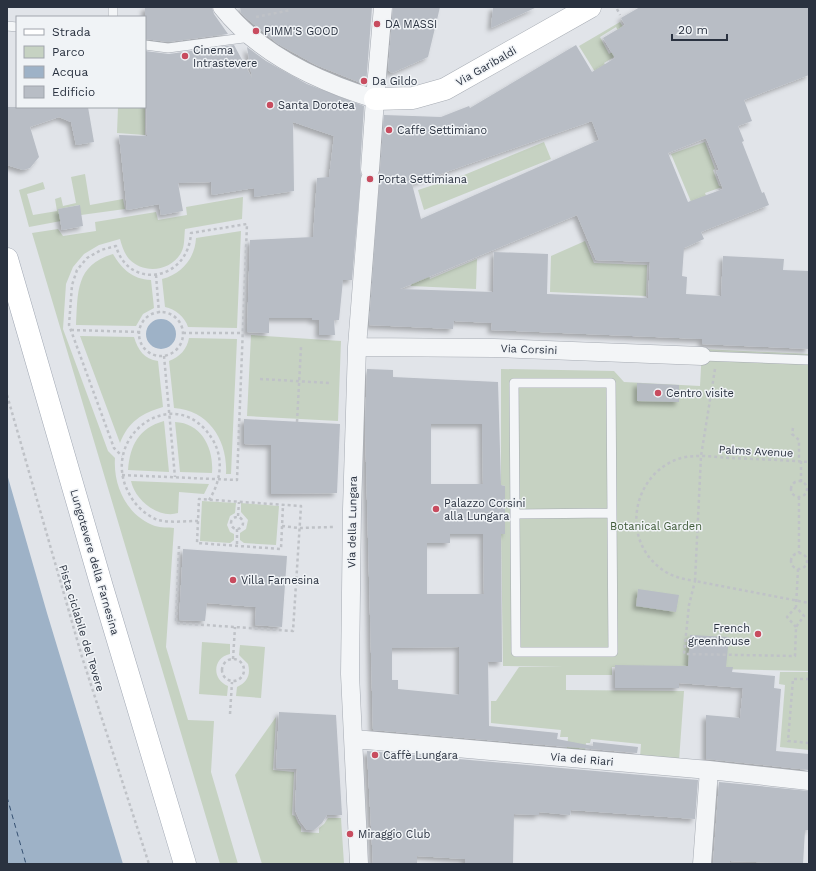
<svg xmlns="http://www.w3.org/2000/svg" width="816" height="871" viewBox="0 0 816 871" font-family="'Work Sans',sans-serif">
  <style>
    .green { fill: #c6d2c2 }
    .water { fill: #9eb2c7 }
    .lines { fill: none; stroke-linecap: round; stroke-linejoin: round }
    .ferry { stroke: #365172; stroke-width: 1; stroke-dasharray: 5 4; stroke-linecap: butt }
    .building { fill: #b8bdc5; fill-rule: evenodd; filter: url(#shadow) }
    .lane-casing { stroke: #a6abb3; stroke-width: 10 }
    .street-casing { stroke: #a6abb3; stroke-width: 19 }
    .secondary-casing { stroke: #a6abb3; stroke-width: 23 }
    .primary-casing { stroke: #a1a8b4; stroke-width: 23 }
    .path { stroke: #bfc2c7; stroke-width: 2.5; stroke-dasharray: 3 3; stroke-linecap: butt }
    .lane { stroke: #f3f5f7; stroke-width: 9 }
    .street { stroke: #f3f5f7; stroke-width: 18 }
    .secondary { stroke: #fff; stroke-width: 22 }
    .primary { stroke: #fff; stroke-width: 22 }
    .poi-dot { fill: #c84c5f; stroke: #f0f3f6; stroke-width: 1.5 }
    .labels { text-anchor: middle; stroke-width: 3; stroke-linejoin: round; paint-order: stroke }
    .poi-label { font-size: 11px; fill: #2a3240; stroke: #f0f3f6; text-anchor: start }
    .street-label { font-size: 11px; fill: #2a3240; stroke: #f0f3f6 }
    .park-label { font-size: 11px; fill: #3f5b38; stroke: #f0f3f6 }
  </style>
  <defs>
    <filter id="shadow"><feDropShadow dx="-3.5" dy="3.5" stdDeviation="2" flood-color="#0004"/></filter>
  </defs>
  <rect width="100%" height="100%" fill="#e1e4e9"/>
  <path class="green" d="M620,22L624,29L619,32L616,27L600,37L609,54L614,51L617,55L604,63L616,82L605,88L579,46Z
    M145,95V135L117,133L118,107H145Z
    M544,142L551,159L424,210L418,190L464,175Z
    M705,142L715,169L713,170L719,186L722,187L705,193L716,223L702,228L671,154Z
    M85,174L90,205L123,199L125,209L81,215L79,205L59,209L61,221L29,227L19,190L43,182L45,189L27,194L33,215L57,211L55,199L61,197L63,206L76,203L71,177Z
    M243,197L242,219L185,229C184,237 185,246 181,253C170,272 143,274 129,259C124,253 122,246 120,239L99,245L84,254L73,267L66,284L63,329L108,451L115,458C113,486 127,516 155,526C161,528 168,527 174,528L166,647L188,720L214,721L211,772L238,864H220L32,233L58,229L63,236L96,231L95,222L156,212L158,220L187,215L186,207Z
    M241,231L237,328L188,327C185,317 175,309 165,307L162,279C182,274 195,258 196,238Z
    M585,241L594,263L647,265L646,296L550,292L551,256Z
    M415,243L430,279L477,259L476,289L411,286Z
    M113,254C122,269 132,279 151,280L154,308L143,314L136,326L76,325C78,293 75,265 113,254Z
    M251,335L341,341L338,421L247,416Z
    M80,336L134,337C138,350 144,359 158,361L163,407C142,413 128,422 120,443Z
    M189,338L237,339L231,474H226C228,441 209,410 174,408L169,361C180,357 187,349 189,338Z
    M702,349L809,354V671L612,667V675H566V690L684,691L679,761L640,758L641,744L591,739L590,743H586L585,752L567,750L568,737H560L561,730L491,723V701H496L519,667H564L503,666L501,534L505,533V486L501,485V369L614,371L624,382L700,386Z
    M164,421L169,472L128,470C130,445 139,428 164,421Z
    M175,422C202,423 214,449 212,473L180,472Z
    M131,481L209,484L204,494L179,492L178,513C158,519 135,500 131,481Z
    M202,501L236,503L235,513L230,516L227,525L230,532L234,534V540L230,543L200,541Z
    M241,503L279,506L276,545L244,543L240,540V533L246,529L248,520L241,512Z
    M202,642L230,644V654C212,658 212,680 228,686L227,696L199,694Z
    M240,645L265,647L261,698L236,696L237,687C247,682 251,675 248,664L239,655Z
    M780,672H809V750L780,747L785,685L779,684Z
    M276,717L273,770L294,772L292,815L295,816L298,823L301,827V832L319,833V828L324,824L328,818H341L344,864H262L235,775Z"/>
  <path class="water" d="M146 334a15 15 0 1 1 30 0a15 15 0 1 1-30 0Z
    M7,474L47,613L123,864H7Z"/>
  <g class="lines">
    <path class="ferry" d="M7,797L26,864"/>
  </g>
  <path class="building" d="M145,7H212L214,14L228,34L168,42L145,39Z
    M240,7H372L366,85L316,65L278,44L244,16L241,13Z
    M393,7H440L428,57L392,73L388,70Z
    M493,7H537L491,28Z
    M640,7H809V75L744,100L752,121L738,126L744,141L742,142L762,193L764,192L769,205L701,232L704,239L684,248L682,276L687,277L686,294L721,296L723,256L784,259L783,270L809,271V349L702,344V339L491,330L492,323L454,321L453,329L369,325L384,115L441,117L469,106L470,108L576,45L592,72L615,58L603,38L625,25L621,18ZM592,121L599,140L421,219L412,184ZM706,138L719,170L716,171L723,189L688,202L668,153ZM577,215L596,260L650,262L648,298L547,294L548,254L494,252L493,292L400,289Z
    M234,45L252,78L247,47L266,61L307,84L364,106L360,169L361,175L352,280H343L339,320H334L335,335H319V320H312V318H269V333L247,332L250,240L313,237L317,178L329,177L334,136L293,122L294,191L254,197V188L212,195L211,182L178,183L183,211L161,215L159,204L127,210L119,135L147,136L145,51L169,54Z
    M7,107H88L94,142L76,145L71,122L59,117L30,127L39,157L30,168L23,170L7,165Z
    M80,205L83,226L62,230L58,209Z
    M367,369L393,370V377L498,382L501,485L505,486V534H501L502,662H488L489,726L558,733L557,739L593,746V742L638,747L637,753L373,730L365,424ZM431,424H482L483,484H431ZM450,534H483L484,594H427V543H450ZM459,647V695L398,689V680H392V648Z
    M637,383L679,385V402L637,401Z
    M244,419L340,424L337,493L271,494V445L244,444Z
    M183,549L287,556L282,627L255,625L256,607L207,603L205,621L179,620Z
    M638,589L679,595L676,612L636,606Z
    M690,635L729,637L726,667H733L732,672L775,676L774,688L781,689L776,751L809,754V770L706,759V715L740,718L743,688L679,683V688H615V665L688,666Z
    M279,712L336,715L342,815H327L322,823L314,830H307L300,821L295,810L297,769L276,768Z
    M367,751L698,780L695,819L571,810L570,815L539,812V815L514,814L513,864H465V859L417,856V864H373Z
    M719,782L809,791V830H805L803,864L730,861V864H713Z"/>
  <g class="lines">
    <g class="lane-casing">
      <path id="lane" d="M113,17V7
        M7,26L17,27
        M145,45L168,48L251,37
        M702,356L809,360
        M514,383H611L613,652H516Z
        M515,514L612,513"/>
    </g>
    <g class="street-casing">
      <path id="street" d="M222,7C259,54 319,82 375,99
        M370,170L375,99L383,7
        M357,347L494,348L702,356
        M354,739L709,770L809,781
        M359,864L350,674L352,509L357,347L370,179
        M702,864L709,770"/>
    </g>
    <g class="secondary-casing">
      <path id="secondary" d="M375,99L413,98L445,89L590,7"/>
    </g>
    <g class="primary-casing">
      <path id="primary" d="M7,259L102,587L185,864"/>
    </g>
    <path class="path" d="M617,9L620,15
      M256,17L291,10
      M156,275L159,313
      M139 334a22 22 0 1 1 44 0a22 22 0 1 1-44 0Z
      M71,330L140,332
      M183,333H243
      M164,356L175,477
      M715,369L701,456L695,581L809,603
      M260,379L330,383
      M7,395L82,657L149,864
      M297,422L301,347
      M793,428L792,434L799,440V461
      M122,475L237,480L247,224L191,233C188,282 128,290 116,246L101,250L87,258L77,270L72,285L69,325L114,448L122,456
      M791 489a8 8 0 1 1 16 0a8 8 0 1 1-16 0Z
      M801,482V461
      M799,497V553
      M238,516L239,502
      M231 523a6 6 0 1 1 12 0a6 6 0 1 1-12 0Z
      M198,521C185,521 170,523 158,520C147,516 136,506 131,497C94,437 178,377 214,442C224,461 220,483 209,500
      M282,526L299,528L333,527
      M237,529V546
      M179,546L176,623L293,631L301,506L199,499L197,543L281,549L283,505
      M791 561a8 8 0 1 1 16 0a8 8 0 1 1-16 0Z
      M798,569L796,607L804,616L796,627L795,656L684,654L689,605L695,581C682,579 669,576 659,567C620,536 634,472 681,458C697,454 714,457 730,458C756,459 783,460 809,462
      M796,607L787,617L796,627
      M222 670a11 11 0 1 1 22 0a11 11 0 1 1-22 0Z
      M233,659L235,627
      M809,679H793L788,741L809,743
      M230,714L232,682"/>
    <use href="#lane" class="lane"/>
    <use href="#street" class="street"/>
    <use href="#secondary" class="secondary"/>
    <use href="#primary" class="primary"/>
  </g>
  <g class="poi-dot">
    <circle cx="377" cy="24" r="4"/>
    <circle cx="256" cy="31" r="4"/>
    <circle cx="185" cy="56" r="4"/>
    <circle cx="364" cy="81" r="4"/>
    <circle cx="270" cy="105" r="4"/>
    <circle cx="389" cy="130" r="4"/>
    <circle cx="370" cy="179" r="4"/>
    <circle cx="658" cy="393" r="4"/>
    <circle cx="436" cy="509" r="4"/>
    <circle cx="233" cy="580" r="4"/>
    <circle cx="758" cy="634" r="4"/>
    <circle cx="375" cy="755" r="4"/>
    <circle cx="350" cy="834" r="4"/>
  </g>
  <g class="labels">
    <g class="poi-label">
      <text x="385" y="28">DA MASSI</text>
      <text x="264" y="35">PIMM'S GOOD</text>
      <text x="193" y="54">Cinema<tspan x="193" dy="13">Intrastevere</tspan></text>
      <text x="372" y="85">Da Gildo</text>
      <text x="278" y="109">Santa Dorotea</text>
      <text x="397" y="134">Caffe Settimiano</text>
      <text x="378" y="183">Porta Settimiana</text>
      <text x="666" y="397">Centro visite</text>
      <text x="444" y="507">Palazzo Corsini<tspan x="444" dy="13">alla Lungara</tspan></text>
      <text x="241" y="584">Villa Farnesina</text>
      <text x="750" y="632" text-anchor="end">French<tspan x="750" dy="13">greenhouse</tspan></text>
      <text x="383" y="759">Caffè Lungara</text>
      <text x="358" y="838">Miraggio Club</text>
    </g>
    <g class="street-label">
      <text transform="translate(486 66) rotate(-30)" y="4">Via Garibaldi</text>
      <text transform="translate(529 349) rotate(2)" y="4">Via Corsini</text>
      <text transform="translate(756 451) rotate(3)" y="4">Palms Avenue</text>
      <text transform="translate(352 522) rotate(-89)" y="4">Via della Lungara</text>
      <text transform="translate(95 562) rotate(74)" y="4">Lungotevere della Farnesina</text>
      <text transform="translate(82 628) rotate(73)" y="4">Pista ciclabile del Tevere</text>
      <text transform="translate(582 759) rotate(5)" y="4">Via dei Riari</text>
    </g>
    <g class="park-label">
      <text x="656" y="530">Botanical Garden</text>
    </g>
  </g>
  <rect width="816" height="871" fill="none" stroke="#2a3240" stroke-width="16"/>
  <rect x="16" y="16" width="130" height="92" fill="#f0f3f6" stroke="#a1a6ad"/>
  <rect x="24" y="29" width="20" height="6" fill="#ffffff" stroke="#a1a6ad"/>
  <text x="52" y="36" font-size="12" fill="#2a3240">Strada</text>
  <rect x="24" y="46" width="20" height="12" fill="#c6d2c2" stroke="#a1a6ad"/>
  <text x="52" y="56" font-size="12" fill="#2a3240">Parco</text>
  <rect x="24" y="66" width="20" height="12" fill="#9eb2c7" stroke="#a1a6ad"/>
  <text x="52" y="76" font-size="12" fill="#2a3240">Acqua</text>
  <rect x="24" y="86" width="20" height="12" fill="#b8bdc5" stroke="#a1a6ad"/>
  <text x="52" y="96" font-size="12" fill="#2a3240">Edificio</text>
  <path d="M672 34v6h55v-6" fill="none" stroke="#2a3240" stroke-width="2"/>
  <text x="678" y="34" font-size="12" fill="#2a3240" stroke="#f0f3f6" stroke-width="3" paint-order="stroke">20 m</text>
</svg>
